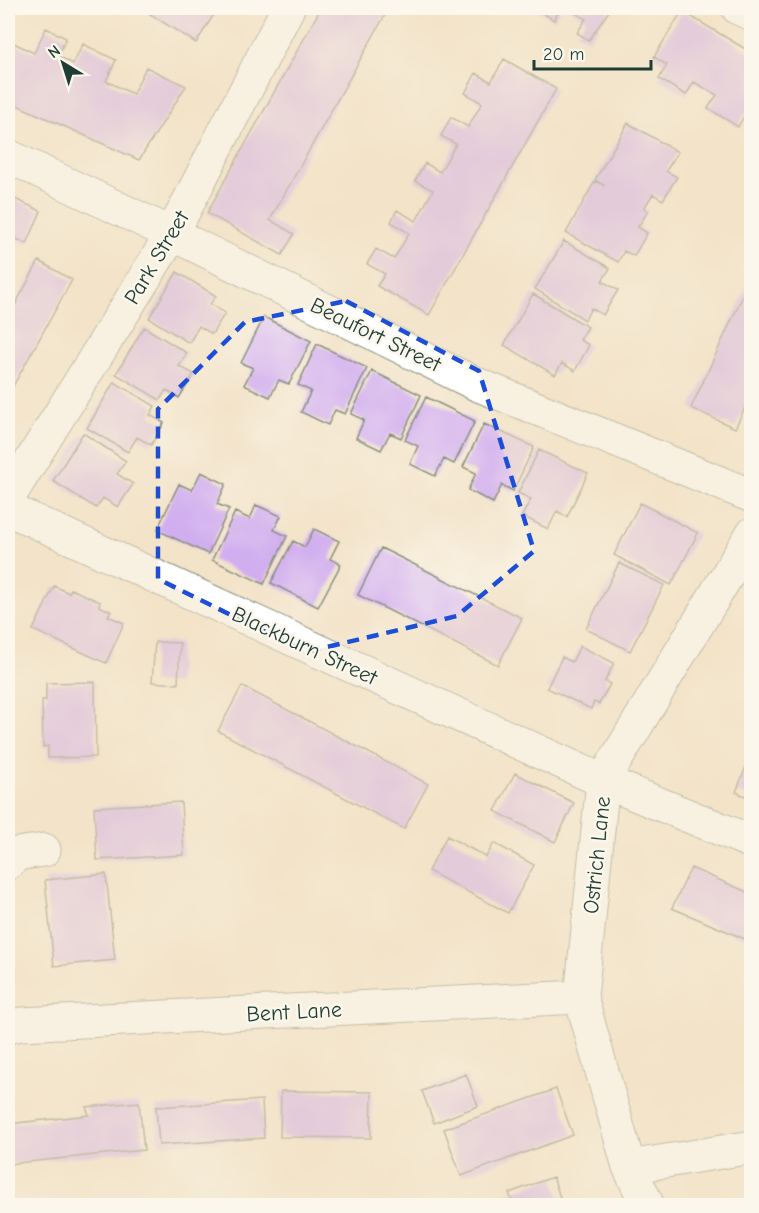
<svg xmlns="http://www.w3.org/2000/svg" width="759" height="1213" viewBox="0 0 759 1213" font-family="'Comic Neue',sans-serif">
  <style>
    .building { fill: #d1aeef }
    .lines { fill: none; stroke-linecap: round; stroke-linejoin: round }
    .minor-casing { stroke: #89907e; stroke-width: 35 }
    .minor { stroke: #fff; stroke-width: 33 }
    .marked { fill: none; stroke: #1d4ed8; stroke-width: 4.5; stroke-dasharray: 12 8; stroke-linejoin: round }
    .labels { text-anchor: middle; stroke-width: 5; stroke-linejoin: round; paint-order: stroke }
    .street-label { font-size: 22px; fill: #1f3d34; stroke: #fbf7ec }
  </style>
  <rect width="100%" height="100%" fill="#fbf7ec"/>
  <filter id="ink" filterUnits="userSpaceOnUse"><feTurbulence type="fractalNoise" baseFrequency=".0167" numOctaves="2"/><feDisplacementMap in="SourceGraphic" scale="12" xChannelSelector="R" yChannelSelector="G"/><feConvolveMatrix kernelMatrix="1 2 1 2 8 2 1 2 1" color-interpolation-filters="sRGB"/></filter>
  <filter id="wash" filterUnits="userSpaceOnUse"><feTurbulence type="fractalNoise" baseFrequency=".008" numOctaves="4" result="noise"/><feDisplacementMap in="SourceGraphic" scale="24" xChannelSelector="R" yChannelSelector="G"/><feGaussianBlur stdDeviation="1.35" result="paint"/><feColorMatrix in="noise" values="0 0 0 0 0 0 0 0 0 0 0 0 0 0 0 0 0 1.4 0 .05"/><feComposite in="paint" operator="in"/></filter>
  <g filter="url(#wash)">
    <rect width="100%" height="100%" fill="#f3e3c9"/>
    <g id="blocks">
      <path class="building" d="M154,8H218L196,43L150,14Z
        M321,8H389L270,220L294,234L282,255L207,213Z
        M534,8H561L554,20Z
        M567,8H611L589,40L577,33L586,19Z
        M682,11L752,53V114L747,111L738,127L708,108L717,95L694,82L686,95L659,79L667,65L654,57Z
        M46,28L66,38L58,56L73,64L83,44L116,60L106,81L133,94L146,67L186,86L139,160L8,101V56L12,42L34,53Z
        M504,59L556,89L429,315L377,286L385,274L367,264L376,249L394,259L409,233L391,222L397,210L416,221L433,190L415,181L425,163L440,172L456,144L441,136L451,117L468,127L482,103L465,93L476,73L491,82Z
        M628,123L678,152L666,171L677,177L663,200L653,194L644,208L648,211L638,227L647,233L634,256L624,251L618,262L566,233L595,181L605,186L595,180Z
        M13,198L41,211L27,244L8,235V210Z
        M564,241L610,268L602,281L618,290L603,315L591,308L585,320L535,289Z
        M39,261L72,280L8,395V318Z
        M177,272L216,296L210,304L225,313L212,334L199,326L189,343L149,318Z
        M752,276V393L735,428L691,408Z
        M533,294L588,327L580,340L589,345L575,371L562,363L555,375L504,345Z
        M264,317L311,341L289,384L279,380L270,397L244,385L253,368L241,363Z
        M144,327L187,353L179,366L194,374L179,398L166,390L160,400L116,374Z
        M317,344L367,368L345,414L335,410L328,425L301,412L311,391L298,385Z
        M372,371L421,395L401,438L390,433L381,450L356,438L364,420L351,414Z
        M114,382L155,406L150,415L164,423L151,445L137,437L128,452L87,428Z
        M426,397L475,421L454,464L444,459L435,476L410,464L418,446L405,440Z
        M484,424L534,447L513,491L502,485L493,503L468,490L476,473L463,467Z
        M83,433L126,461L117,474L133,484L118,507L103,498L96,508L53,481Z
        M539,450L588,473L567,517L557,511L548,529L522,516L531,499L518,493Z
        M201,472L226,484L217,504L229,509L208,554L157,530L179,484L192,490Z
        M640,503L698,533L671,585L614,555Z
        M256,505L281,516L274,530L287,536L264,584L212,560L235,512L250,519Z
        M314,529L339,541L330,559L341,564L318,607L271,583L293,541L305,547Z
        M381,548L522,618L498,665L358,595Z
        M619,563L664,585L630,651L586,629Z
        M54,586L69,593L71,589L100,602L99,606L111,611L108,616L124,623L106,663L33,630Z
        M155,642L180,643L178,684L152,682Z
        M580,646L614,663L605,681L610,684L599,704L594,702L591,709L547,688L562,657L572,662Z
        M95,682L96,757L48,758V746L43,747L42,700H46V683Z
        M242,686L428,784L404,829L218,731Z
        M751,754H752V799L736,792Z
        M515,773L574,803L555,842L495,811Z
        M181,802L184,855L97,860L94,807Z
        M447,836L486,857L494,843L534,865L508,913L428,871Z
        M691,868L752,894V942L672,908Z
        M106,874L115,960L54,966L45,880Z
        M466,1074L478,1106L434,1123L422,1091Z
        M556,1089L573,1135L461,1176L444,1129Z
        M281,1091L372,1092L371,1138L280,1137Z
        M262,1100L264,1138L159,1145L156,1107Z
        M139,1102L144,1150L8,1164V1124L89,1115L86,1107Z
        M553,1177L563,1206H514L509,1193Z"/>
    </g>
  </g>
  <g filter="url(#ink)">
    <use href="#blocks" fill-opacity="0" stroke="#89907e" stroke-width="1.5"/>
    <g class="lines">
      <g class="minor-casing">
        <path id="minor" d="M738,8L752,14
          M8,156L172,234L474,383L752,496
          M8,498L172,234L288,8
          M8,509L603,781L752,842
          M8,863L17,854L44,850
          M8,1027L21,1024L581,997
          M629,1167L752,1147
          M648,1206L629,1167L581,997L603,781L752,534"/>
      </g>
      <use href="#minor" class="minor"/>
    </g>
  </g>
  <path d="M0 0H759V1213H0ZM346,301L479,371L534,551L457,616L306,652L158,579V409L245,322Z" fill="#f3e3c9" fill-opacity=".55" fill-rule="evenodd"/>
  <path class="marked" d="M346,301L479,371L534,551L457,616L306,652L158,579V409L245,322Z"/>
  <g class="labels">
    <g class="street-label">
      <text transform="translate(156 257) rotate(-59)" y="8">Park Street</text>
      <text transform="translate(376 334) rotate(26)" y="8">Beaufort Street</text>
      <text transform="translate(305 645) rotate(25)" y="8">Blackburn Street</text>
      <text transform="translate(596 855) rotate(-84)" y="8">Ostrich Lane</text>
      <text transform="translate(294 1011) rotate(-3)" y="8">Bent Lane</text>
    </g>
  </g>
  <rect width="759" height="1213" fill="none" stroke="#fbf7ec" stroke-width="30"/>
  <g transform="translate(63 63) rotate(322)" stroke="#fbf7ec" stroke-width="4.5" paint-order="stroke">
  <path d="M0-4.5L10 22L0 15L-10 22Z" fill="#1f3d34"/>
  <text y="-9" font-size="16" font-weight="bold" text-anchor="middle" fill="#1f3d34">N</text>
  </g>
  <path d="M534 60v9h117v-9" fill="none" stroke="#1f3d34" stroke-width="3"/>
  <text x="543" y="60" font-size="18" fill="#1f3d34" stroke="#fbf7ec" stroke-width="4.5" paint-order="stroke">20 m</text>
</svg>
